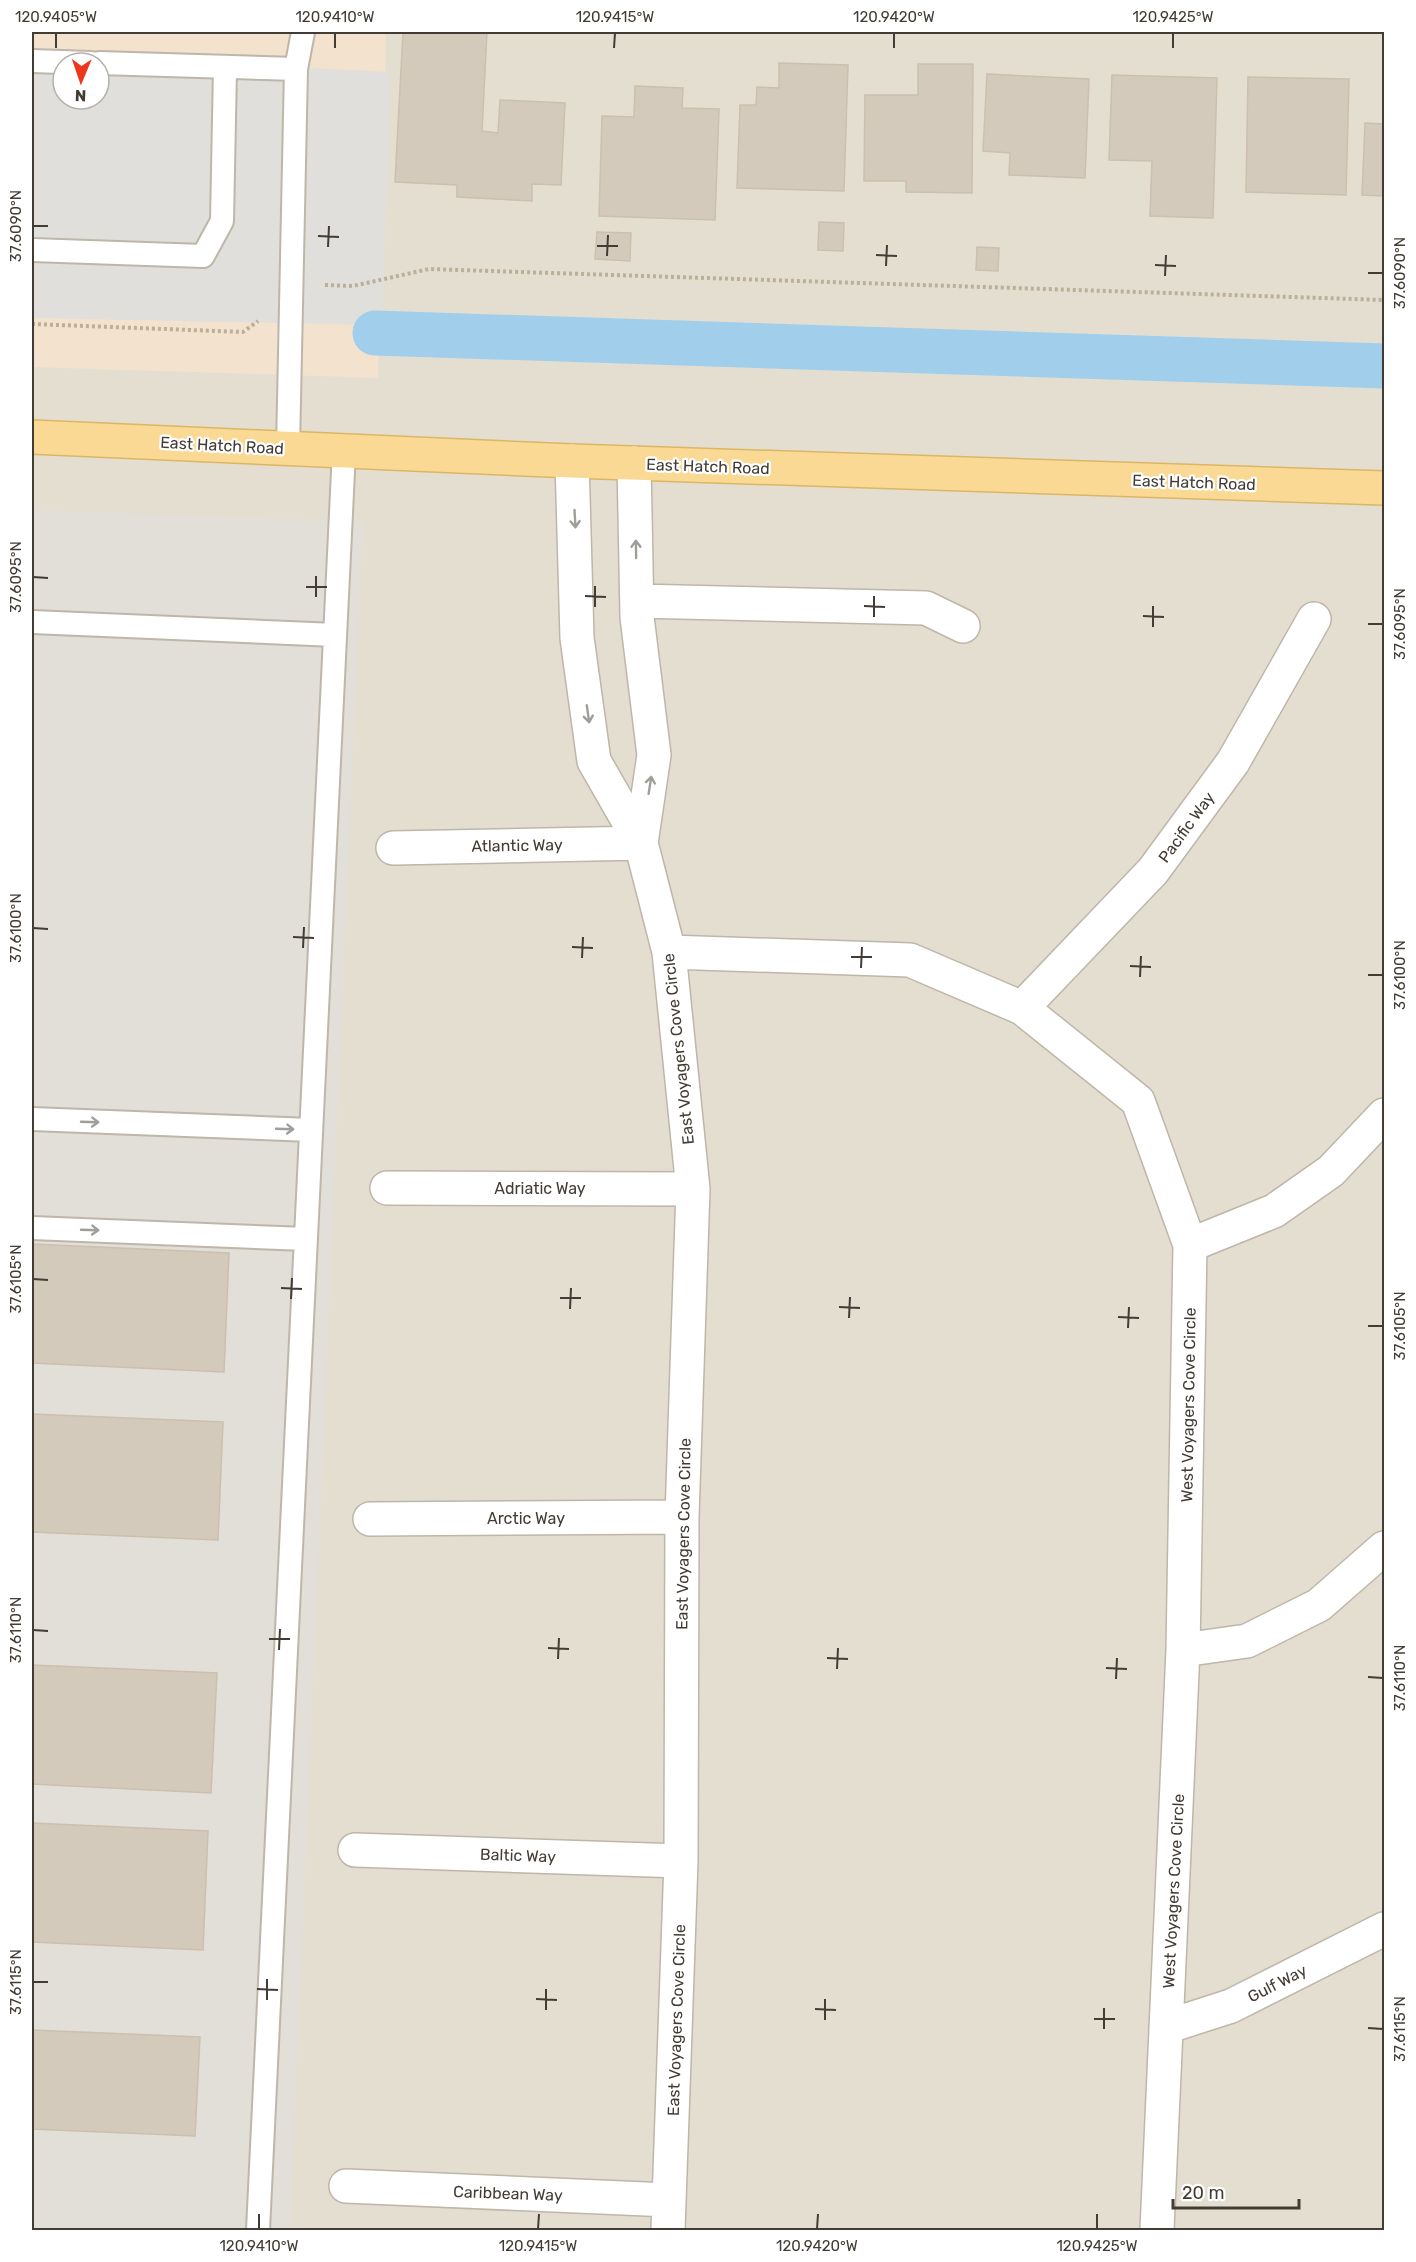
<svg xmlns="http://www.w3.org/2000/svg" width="1416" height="2262" viewBox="0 0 1416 2262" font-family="Rubik,sans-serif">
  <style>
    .residential { fill: #e4ded1; fill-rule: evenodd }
    .commercial { fill: #f2e2ce; fill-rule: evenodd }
    .industrial { fill: #e2ded8 }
    .parking { fill: #e1dfdb; fill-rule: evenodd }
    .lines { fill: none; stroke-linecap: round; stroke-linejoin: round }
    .canal { stroke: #a1cfeb; stroke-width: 45 }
    .building { fill: #d4cabc; stroke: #ccbfad; stroke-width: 1.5 }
    .service-casing { stroke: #beb6a9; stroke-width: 26 }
    .minor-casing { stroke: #beb6a9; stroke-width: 36 }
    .primary-casing { stroke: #dcb665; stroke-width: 36 }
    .path { stroke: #bcaf98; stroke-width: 4; stroke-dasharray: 3 3; stroke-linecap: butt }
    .service { stroke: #fff; stroke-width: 22 }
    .minor { stroke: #fff; stroke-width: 33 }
    .primary { stroke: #f9d994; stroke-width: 33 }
    .oneway { stroke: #a09e9a }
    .ticks { fill: none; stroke: #423c34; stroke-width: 2 }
    .labels { text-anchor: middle; stroke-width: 4.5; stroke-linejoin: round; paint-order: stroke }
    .street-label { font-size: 16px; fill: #423c34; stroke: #fff }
    .neatline { fill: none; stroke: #423c34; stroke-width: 2 }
    .ticks-label { font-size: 15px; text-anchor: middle; fill: #423c34 }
  </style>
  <rect width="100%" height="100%" fill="#f1ece3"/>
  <path class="residential" d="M32,32H1384V2230H32ZM63,63H99V99H63Z"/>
  <path class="commercial" d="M32,32H386L378,378L32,367ZM63,63H99V99H63Z"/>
  <path class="industrial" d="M32,510L363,521L290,2230H32Z"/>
  <path class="parking" d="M32,54L390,72L382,325L32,318ZM63,63H99V99H63Z"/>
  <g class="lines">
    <path class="canal" d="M375,333L1384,366"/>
  </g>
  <path class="building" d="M403,32H487L482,131L498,133L500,100L565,103L561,185L532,184V201L457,197V185L395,182Z
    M779,63L848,65L844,191L737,188L740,105H756L757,87L779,88Z
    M918,64H973L972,193L906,192V181H864L865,95H918Z
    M987,74L1089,79L1085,178L1009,175L1010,153L983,151Z
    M1112,75L1217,78L1213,218L1150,216L1152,161L1109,160Z
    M1248,77L1349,79L1346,195L1246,192Z
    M635,86L683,88L682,108L719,109L715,220L599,216L602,116L634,117Z
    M1365,123L1384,124V196L1362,195Z
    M819,222L844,223L843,251L818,250Z
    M597,232L631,233L630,261L595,259Z
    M977,247L999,248L998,271L976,270Z
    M32,1244L229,1253L224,1372L32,1363Z
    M32,1414L223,1422L218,1540L32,1532Z
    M32,1665L217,1673L211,1793L32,1784Z
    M32,1823L208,1831L203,1950L32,1942Z
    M32,2030L200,2037L195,2136L32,2129Z"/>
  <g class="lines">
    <g class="service-casing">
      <path id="service" d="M32,61L91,63
        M99,63L296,69
        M32,250L203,256L222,221L225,68
        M288,448L296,69L303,32
        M32,622L335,635
        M32,1119L311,1130
        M32,1228L306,1239
        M258,2230L344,451"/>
    </g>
    <g class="minor-casing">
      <path id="minor" d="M572,461L577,638L594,761L641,843L669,952L693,1189L682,1517L681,1861L668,2230
        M634,463L637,617L654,755L641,843
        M637,601L926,608L963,626
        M393,848L641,843
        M669,952L910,960L1022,1008L1138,1101L1190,1245L1183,1650L1157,2230
        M1022,1008L1153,871L1233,762L1314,619
        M387,1188L693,1189
        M1190,1245L1274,1211L1331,1171L1384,1115
        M370,1519L682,1517
        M1183,1650L1247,1641L1319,1605L1384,1548
        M355,1850L681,1861
        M1166,2027L1231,2006L1384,1929
        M346,2186L669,2200"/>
    </g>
    <g class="primary-casing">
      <path id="primary" d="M32,437L572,461L1384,488"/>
    </g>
    <path class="path" d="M325,285L353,286L429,269L1384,300
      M32,324L243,332L258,321"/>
    <use href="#service" class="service"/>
    <use href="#minor" class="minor"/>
    <use href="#primary" class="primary"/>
  </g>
  <defs><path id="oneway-shaft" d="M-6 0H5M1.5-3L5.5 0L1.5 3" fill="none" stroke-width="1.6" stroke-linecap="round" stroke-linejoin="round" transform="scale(1.5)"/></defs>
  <g class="oneway">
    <use href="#oneway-shaft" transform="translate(575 519) rotate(87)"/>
    <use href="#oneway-shaft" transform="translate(636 549) rotate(-91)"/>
    <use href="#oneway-shaft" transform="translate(588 714) rotate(82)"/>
    <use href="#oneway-shaft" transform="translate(650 785) rotate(-81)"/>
    <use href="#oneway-shaft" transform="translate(90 1122) rotate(2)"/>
    <use href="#oneway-shaft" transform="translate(285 1129) rotate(2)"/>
    <use href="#oneway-shaft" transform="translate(90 1230) rotate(2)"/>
  </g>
  <path class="ticks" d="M56,48V33M335,48V33M614,48L615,33M894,48V33M1173,48V33M33,226H48M318,236L339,237M597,246H618M328,247L329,226M876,255L897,256M607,256L608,235M1155,265L1176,266M886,266L887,245M1368,273H1383M1165,276L1166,255M33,577L48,578M306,587H327M585,596L606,597M316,597V576M864,606L885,607M595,607V586M1143,616L1164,617M874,617V596M1368,624H1383M1153,627V606M33,928L48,929M293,937L314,938M572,947L593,948M303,948L304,927M851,957H872M582,958L583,937M1130,966L1151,967M861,968L862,947M1368,975H1383M1140,977L1141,956M33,1279L48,1280M281,1288L302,1289M560,1298H581M291,1299L292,1278M839,1307L860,1308M570,1309L571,1288M1118,1317L1139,1318M849,1318L850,1297M1368,1326H1383M1128,1328L1129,1307M33,1630L48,1631M269,1639H290M548,1648L569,1649M279,1650L280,1629M827,1658L848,1659M558,1659L559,1638M1106,1668L1127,1669M837,1669L838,1648M1368,1677L1383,1678M1116,1679L1117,1658M33,1982H48M257,1989L278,1990M536,1999L557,2000M267,2000V1979M815,2009L836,2010M546,2010V1989M1094,2019H1115M825,2020V1999M1368,2028L1383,2029M1104,2029V2008M259,2229V2214M538,2229L539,2214M817,2229L818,2214M1097,2229V2214"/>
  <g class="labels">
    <g class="street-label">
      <text transform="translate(222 445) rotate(3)" y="6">East Hatch Road</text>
      <text transform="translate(708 466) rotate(2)" y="6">East Hatch Road</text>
      <text transform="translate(1194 482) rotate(2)" y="6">East Hatch Road</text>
      <text transform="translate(1186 827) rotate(-54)" y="6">Pacific Way</text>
      <text transform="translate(517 845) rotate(-1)" y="6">Atlantic Way</text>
      <text transform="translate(678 1049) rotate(-96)" y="6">East Voyagers Cove Circle</text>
      <text x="540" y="1194">Adriatic Way</text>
      <text transform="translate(1188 1405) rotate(-89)" y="6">West Voyagers Cove Circle</text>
      <text x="526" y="1524">Arctic Way</text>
      <text transform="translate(683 1534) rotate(-89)" y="6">East Voyagers Cove Circle</text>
      <text transform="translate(518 1855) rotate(2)" y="6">Baltic Way</text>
      <text transform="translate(1173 1891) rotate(-87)" y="6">West Voyagers Cove Circle</text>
      <text transform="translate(1277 1983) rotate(-27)" y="6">Gulf Way</text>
      <text transform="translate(676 2020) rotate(-88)" y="6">East Voyagers Cove Circle</text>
      <text transform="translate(508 2193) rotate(2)" y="6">Caribbean Way</text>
    </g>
  </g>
  <rect width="1416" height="2262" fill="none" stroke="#ffffff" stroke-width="66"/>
  <g transform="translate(81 81) rotate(182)"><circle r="28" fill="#ffffff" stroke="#b3b1ae" stroke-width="1.5"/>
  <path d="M0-4.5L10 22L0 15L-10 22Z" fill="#ee361c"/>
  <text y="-9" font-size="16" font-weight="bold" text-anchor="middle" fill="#423c34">N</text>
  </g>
  <path d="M1173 2199v9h126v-9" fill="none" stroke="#423c34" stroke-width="3"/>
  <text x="1182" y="2199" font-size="18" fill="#423c34" stroke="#ffffff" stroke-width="4.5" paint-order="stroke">20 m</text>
  <rect x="33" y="33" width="1350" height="2196" class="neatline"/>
  <g class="ticks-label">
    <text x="56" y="22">120.9405°W</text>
    <text x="335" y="22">120.9410°W</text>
    <text x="615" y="22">120.9415°W</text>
    <text x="894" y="22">120.9420°W</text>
    <text x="1173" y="22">120.9425°W</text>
    <text transform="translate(16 226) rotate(-90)" y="5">37.6090°N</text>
    <text transform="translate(1400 273) rotate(-90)" y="5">37.6090°N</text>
    <text transform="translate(16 577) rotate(-90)" y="5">37.6095°N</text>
    <text transform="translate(1400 624) rotate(-90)" y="5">37.6095°N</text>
    <text transform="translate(16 928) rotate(-90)" y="5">37.6100°N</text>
    <text transform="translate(1400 975) rotate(-90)" y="5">37.6100°N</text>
    <text transform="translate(16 1279) rotate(-90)" y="5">37.6105°N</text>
    <text transform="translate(1400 1326) rotate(-90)" y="5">37.6105°N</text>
    <text transform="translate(16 1630) rotate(-90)" y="5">37.6110°N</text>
    <text transform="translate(1400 1678) rotate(-90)" y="5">37.6110°N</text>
    <text transform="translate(16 1982) rotate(-90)" y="5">37.6115°N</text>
    <text transform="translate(1400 2029) rotate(-90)" y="5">37.6115°N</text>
    <text x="259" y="2251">120.9410°W</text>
    <text x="538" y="2251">120.9415°W</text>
    <text x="817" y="2251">120.9420°W</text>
    <text x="1097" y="2251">120.9425°W</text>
  </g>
</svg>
